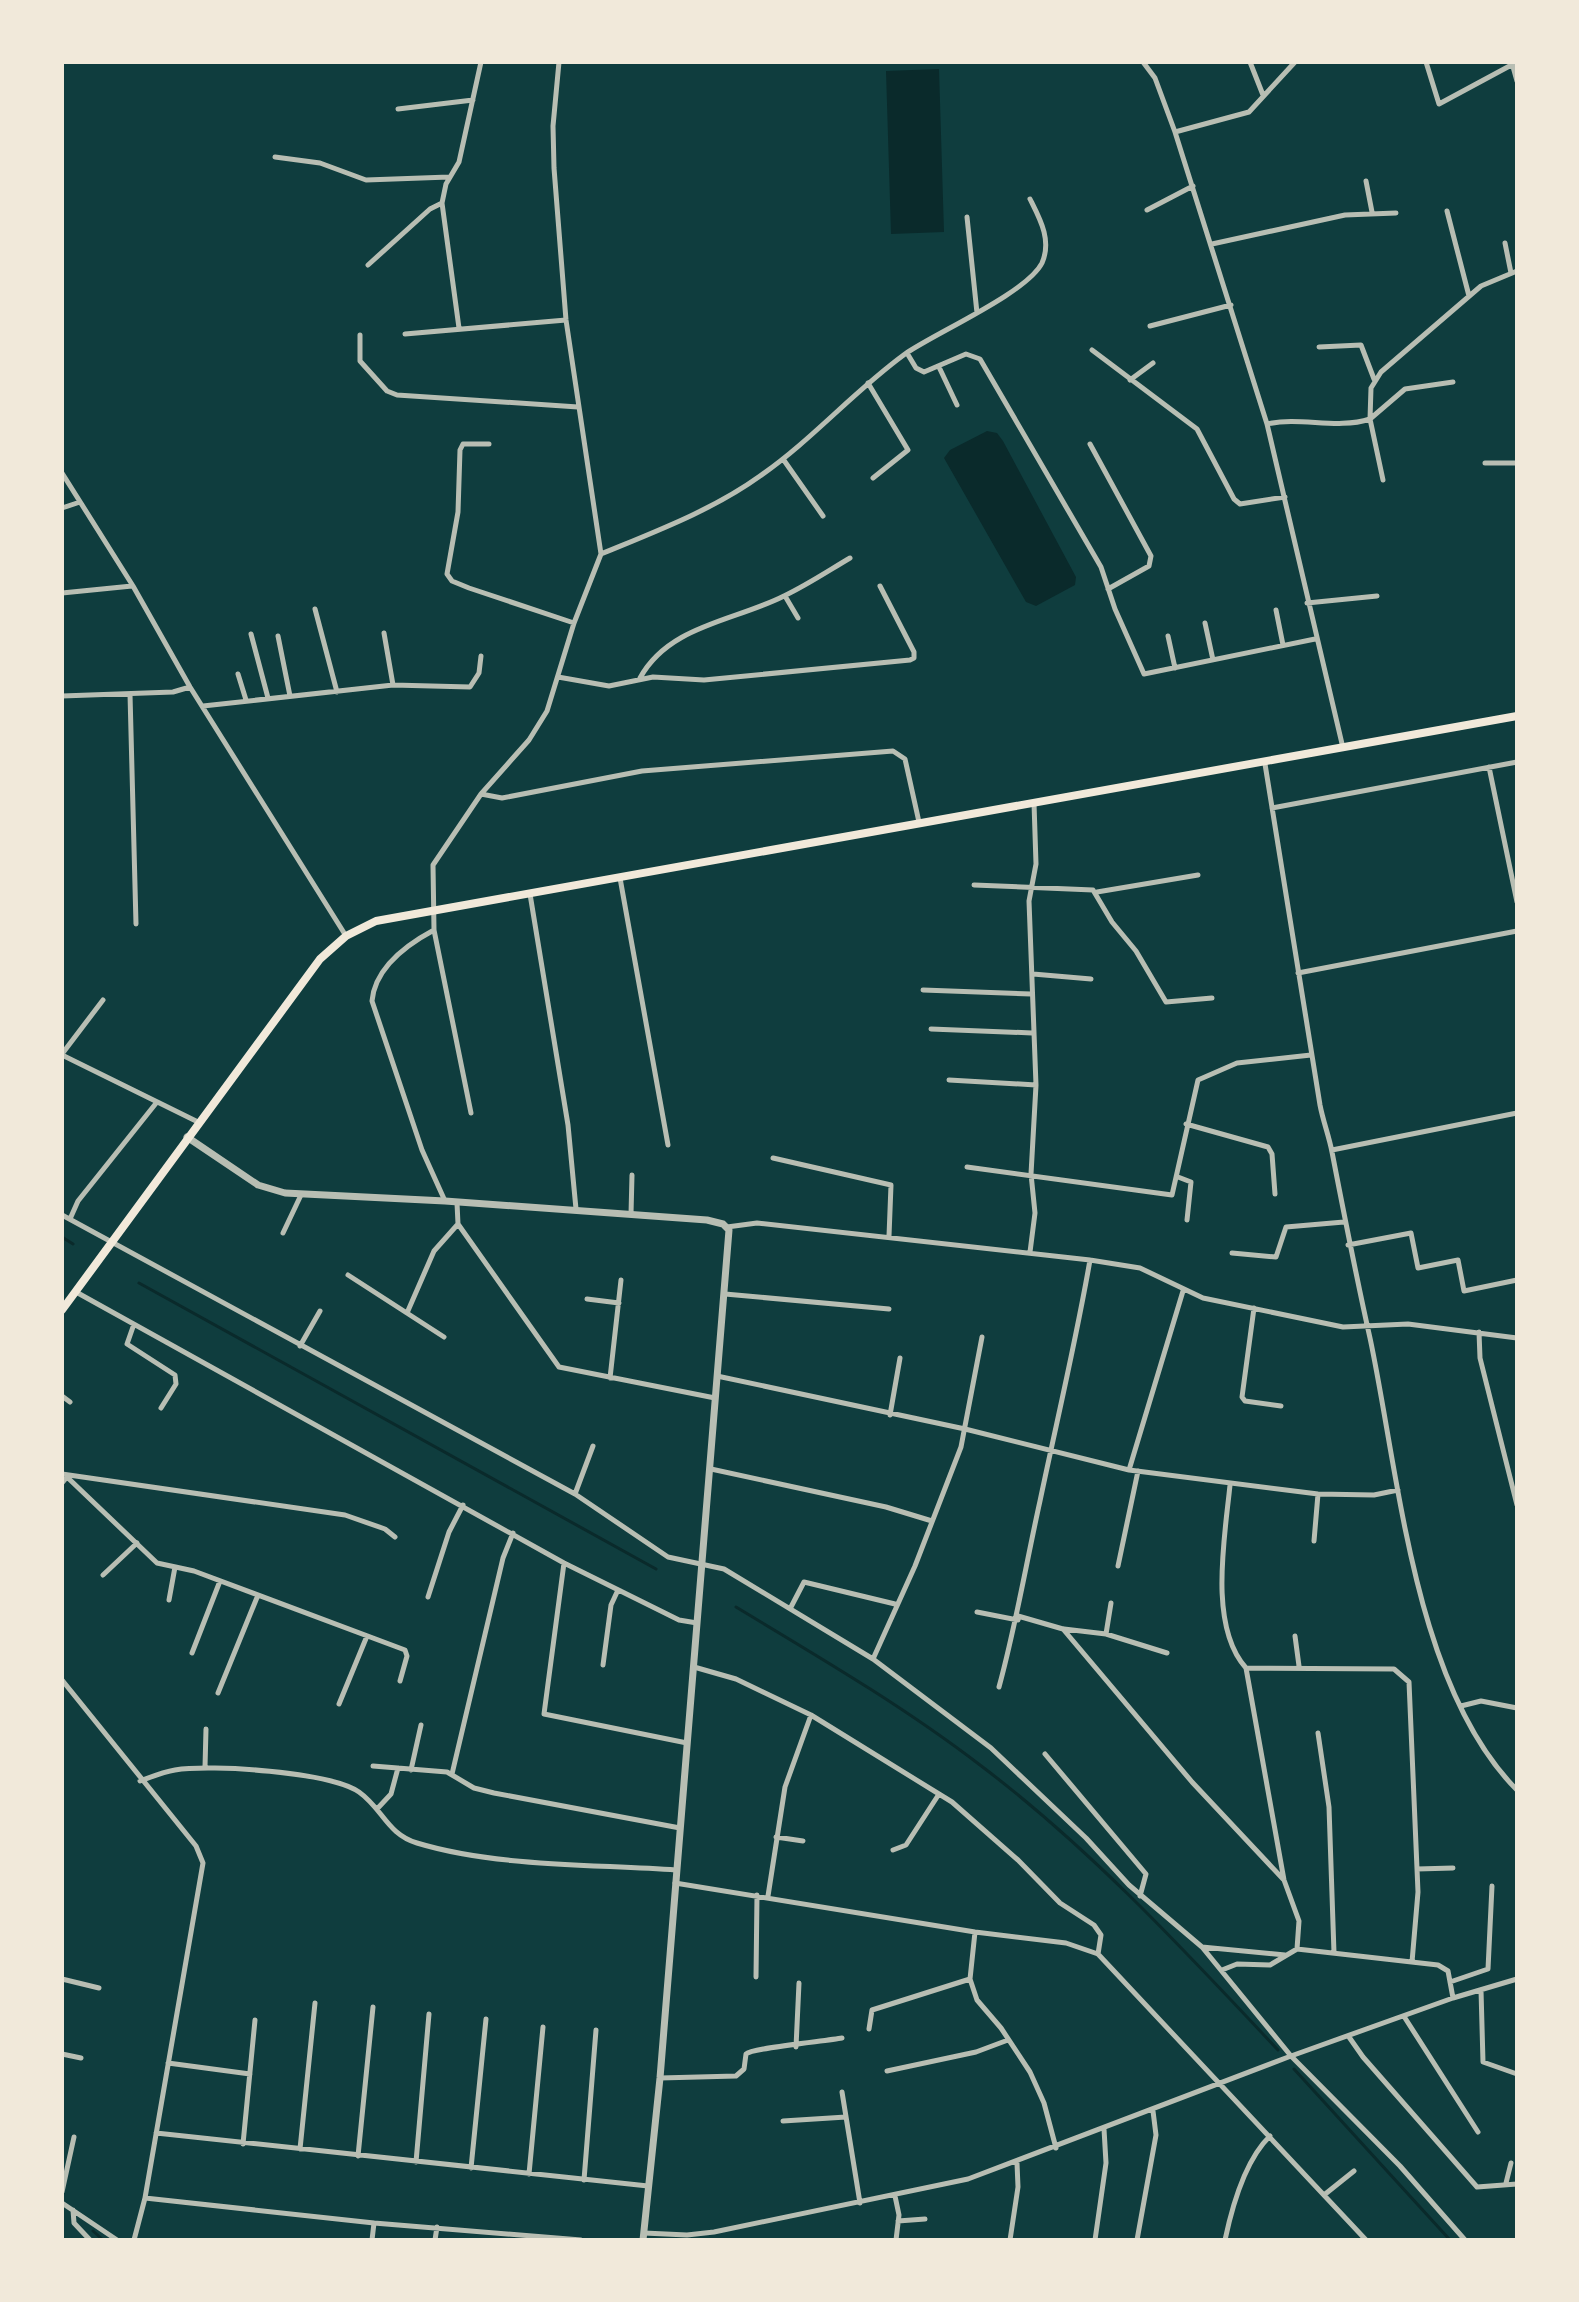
<svg xmlns="http://www.w3.org/2000/svg" width="1579" height="2302" viewBox="0 0 1579 2302" font-family="Quicksand,sans-serif">
  <style>
    .water { fill: #0a2a2b }
    .lines { fill: none; stroke-linecap: round; stroke-linejoin: round }
    .stream { stroke: #0a2a2b; stroke-width: 3 }
    .minor { stroke: #b8beb3; stroke-width: 5 }
    .tertiary { stroke: #b8beb3; stroke-width: 7 }
    .primary { stroke: #f1e9da; stroke-width: 8 }
  </style>
  <rect width="100%" height="100%" fill="#0f3d3e"/>
  <path class="water" d="M939,69L944,232L891,234L886,71Z
    M987,431L997,433L1003,441L1076,577L1075,585L1036,606L1026,602L944,458L950,450Z"/>
  <g class="lines">
    <path class="stream" d="M62,1237L73,1244
      M139,1283L656,1569
      M736,1607C819,1657 903,1706 980,1765C1090,1848 1184,1950 1278,2050
      M1294,2069L1450,2240
      M93,2231L103,2240"/>
    <path class="minor" d="M1143,62L1155,78L1175,132L1267,424L1343,748
      M1250,62L1263,95
      M1426,62L1439,104L1517,62
      M1512,63L1517,81
      M398,109L473,100
      M1175,132L1249,112L1295,62
      M275,157L320,163L366,180L449,177
      M1366,181L1372,212
      M442,203L459,328
      M1147,210L1193,186
      M1447,211L1469,296
      M967,217L977,313
      M1505,243L1511,273
      M1212,244L1345,215L1396,213
      M368,265L430,209L442,203L446,184L459,162L481,62
      M1150,326L1231,305
      M405,334L566,320
      M360,335V361L387,391L397,395L578,407
      M1319,347L1361,345L1374,379
      M1092,350L1197,429L1234,499L1240,504L1285,497
      M907,353L916,368L924,372L966,354L980,359L1101,567L1115,609L1144,674L1315,639
      M939,367L957,405
      M1130,380L1153,363
      M868,383L908,450L873,478
      M1267,424C1301,416 1336,430 1370,419L1371,388L1381,372L1481,286L1517,271
      M489,444H463L460,450L458,512L447,574L452,581L469,588L574,623
      M1090,444L1151,556L1149,566L1108,589
      M783,459L823,516
      M1485,463H1517
      M62,473L133,586L190,687L346,936
      M1383,480L1370,419L1405,389L1453,382
      M62,508L80,502
      M601,554C654,532 713,510 760,476C812,440 854,391 905,354C935,333 1027,293 1042,263C1052,240 1040,219 1030,199
      M62,593L132,586
      M785,596L798,618
      M1307,603L1377,596
      M315,609L337,692
      M1276,610L1283,645
      M1205,623L1213,660
      M384,633L393,685
      M251,634L268,698
      M278,636L290,696
      M1168,636L1175,668
      M238,674L246,700
      M558,677L609,686L653,677L704,680L910,660L914,658V652L880,586
      M640,678C669,625 735,621 784,596C807,585 828,571 850,558
      M130,694L136,924
      M62,696L173,692L190,687
      M203,706L393,685L470,687L479,673L481,656
      M1265,764L1320,1105C1323,1121 1329,1136 1332,1152C1344,1214 1356,1276 1370,1338C1399,1474 1414,1687 1517,1790
      M1489,767L1517,902
      M481,794L502,798L642,771L893,751L905,759L919,822
      M1272,808L1517,762
      M620,878L668,1145
      M974,885L1093,890L1112,922L1136,951L1166,1002L1212,998
      M1097,892L1198,875
      M530,894L568,1125L576,1209
      M434,930C406,945 375,968 372,1001L422,1150L445,1201
      M1298,973L1517,931
      M1033,974L1091,979
      M923,990L1031,994
      M931,1029L1032,1033
      M62,1054L103,1000
      M62,1055L198,1122
      M949,1080L1036,1085
      M471,1113L434,930L433,865L481,794L529,740L547,711L574,623L601,554L566,320L554,168L553,126L559,62
      M1186,1124L1268,1147L1272,1154L1275,1194
      M1332,1150L1517,1113
      M773,1158L891,1185L889,1236
      M967,1167L1172,1195L1198,1080L1237,1063L1311,1055
      M1178,1177L1191,1182L1187,1220
      M457,1203L458,1224L559,1367L715,1398
      M631,1214L632,1175
      M62,1215L575,1494L668,1557L724,1569L873,1659L991,1748L1086,1838L1129,1885L1202,1947L1291,2056L1400,2166L1465,2240
      M70,1219L78,1201L157,1102
      M727,1227L757,1223L1090,1260L1140,1268L1203,1298L1343,1327L1408,1324L1517,1338
      M283,1233L301,1195
      M1348,1245L1411,1233L1418,1268L1458,1260L1464,1291L1517,1280
      M1030,1252L1035,1213L1031,1174L1036,1085L1029,901L1036,864L1034,803
      M1232,1253L1276,1257L1286,1227L1344,1222
      M348,1275L444,1337
      M76,1292L564,1563L679,1620L697,1623
      M725,1294L889,1309
      M587,1299L619,1303
      M1254,1308L1242,1397L1245,1401L1281,1406
      M407,1313L434,1251L458,1224
      M134,1324L127,1344L175,1375L176,1384L161,1408
      M1479,1332L1480,1358L1517,1505
      M300,1346L320,1311
      M717,1376L965,1429L1129,1470L1318,1494L1374,1495L1398,1490
      M610,1378L621,1280
      M62,1396L70,1402
      M890,1415L900,1358
      M711,1469L886,1507L932,1521
      M1129,1470L1183,1291
      M62,1474L345,1515L385,1529L395,1537
      M62,1483L67,1477L157,1563L194,1571L405,1650L407,1656L400,1681
      M1230,1485C1225,1536 1208,1626 1246,1668L1284,1880L1299,1921L1297,1949
      M575,1494L593,1446
      M1314,1541L1318,1494
      M564,1563L544,1714L687,1743
      M1118,1566L1138,1471
      M103,1575L137,1543
      M428,1597L449,1532L463,1505
      M169,1600L175,1567
      M791,1607L804,1582L895,1604
      M977,1612L1018,1620
      M1018,1616L1063,1629L1192,1782L1283,1879
      M1064,1629L1106,1634L1167,1653
      M1106,1634L1111,1603
      M1295,1636L1299,1666
      M192,1653L220,1581
      M873,1659L915,1566L961,1447L982,1337
      M603,1665L611,1605L618,1590
      M694,1667L736,1679L811,1715L952,1802L1018,1860L1060,1903L1094,1925L1101,1935L1098,1954
      M1246,1668L1394,1669L1409,1682L1418,1892L1412,1962
      M62,1680L196,1846L203,1863L145,2198L134,2240
      M999,1687C1016,1625 1026,1564 1040,1501C1057,1420 1076,1341 1090,1260
      M218,1693L258,1595
      M339,1704L367,1636
      M1461,1706L1481,1701L1517,1708
      M1318,1733L1329,1807L1334,1953
      M1045,1754L1146,1874L1140,1896
      M373,1766L447,1772L474,1788L494,1793L680,1828
      M205,1767L206,1729
      M411,1770L421,1725
      M452,1774L503,1558L513,1533
      M140,1781C151,1777 163,1772 175,1770C211,1764 330,1772 359,1792C383,1809 387,1834 417,1843C496,1867 593,1864 676,1870
      M377,1809L391,1794L398,1768
      M776,1837L803,1841
      M893,1850L906,1845L939,1794
      M1417,1869L1453,1868
      M675,1883L975,1932L1066,1943L1098,1954L1366,2240
      M768,1896L785,1787L811,1715
      M975,1932L970,1979L977,2000L1001,2028L1030,2072L1044,2103L1056,2148
      M1202,1947L1285,1955
      M1222,1970L1237,1964L1270,1965L1297,1949L1438,1965L1448,1971L1453,1998
      M756,1977L757,1895
      M62,1979L99,1988
      M1450,1982L1488,1969L1492,1886
      M1481,1990L1483,2062L1517,2074
      M1405,2018L1478,2132
      M869,2029L872,2010L970,1979
      M1349,2037L1363,2057L1477,2187L1517,2184
      M796,2047L799,1983
      M62,2054L81,2058
      M168,2063L250,2074
      M887,2071L976,2052L1008,2040
      M660,2078L736,2076L744,2069L746,2054C752,2048 826,2041 842,2038
      M842,2092L860,2203
      M783,2121L846,2117
      M156,2133L648,2186
      M243,2144L255,2020
      M300,2149L315,2003
      M358,2156L373,2007
      M416,2162L429,2014
      M471,2168L486,2019
      M529,2174L543,2027
      M584,2180L596,2030
      M1506,2183L1511,2163
      M62,2192L74,2137
      M1324,2195L1354,2171
      M895,2196L899,2215L896,2240
      M145,2198L374,2223L581,2240
      M62,2203L117,2240
      M73,2210L74,2223L90,2240
      M898,2221L925,2219
      M644,2233L687,2235L714,2232L968,2179L1291,2056L1453,1998L1517,1979
      M372,2240L374,2223
      M435,2240L437,2227
      M1010,2240L1018,2187L1017,2163
      M1095,2240L1106,2163L1104,2129
      M1137,2240L1156,2135L1153,2111
      M1225,2240C1232,2207 1245,2160 1270,2136"/>
    <path class="tertiary" d="M187,1137L258,1185L285,1193L445,1201L707,1220L723,1224L729,1230L660,2078L643,2240"/>
    <path class="primary" d="M62,1310L320,959L346,936L376,921L1517,716"/>
  </g>
  <rect width="1579" height="2302" fill="none" stroke="#f1e9da" stroke-width="128"/>
</svg>
